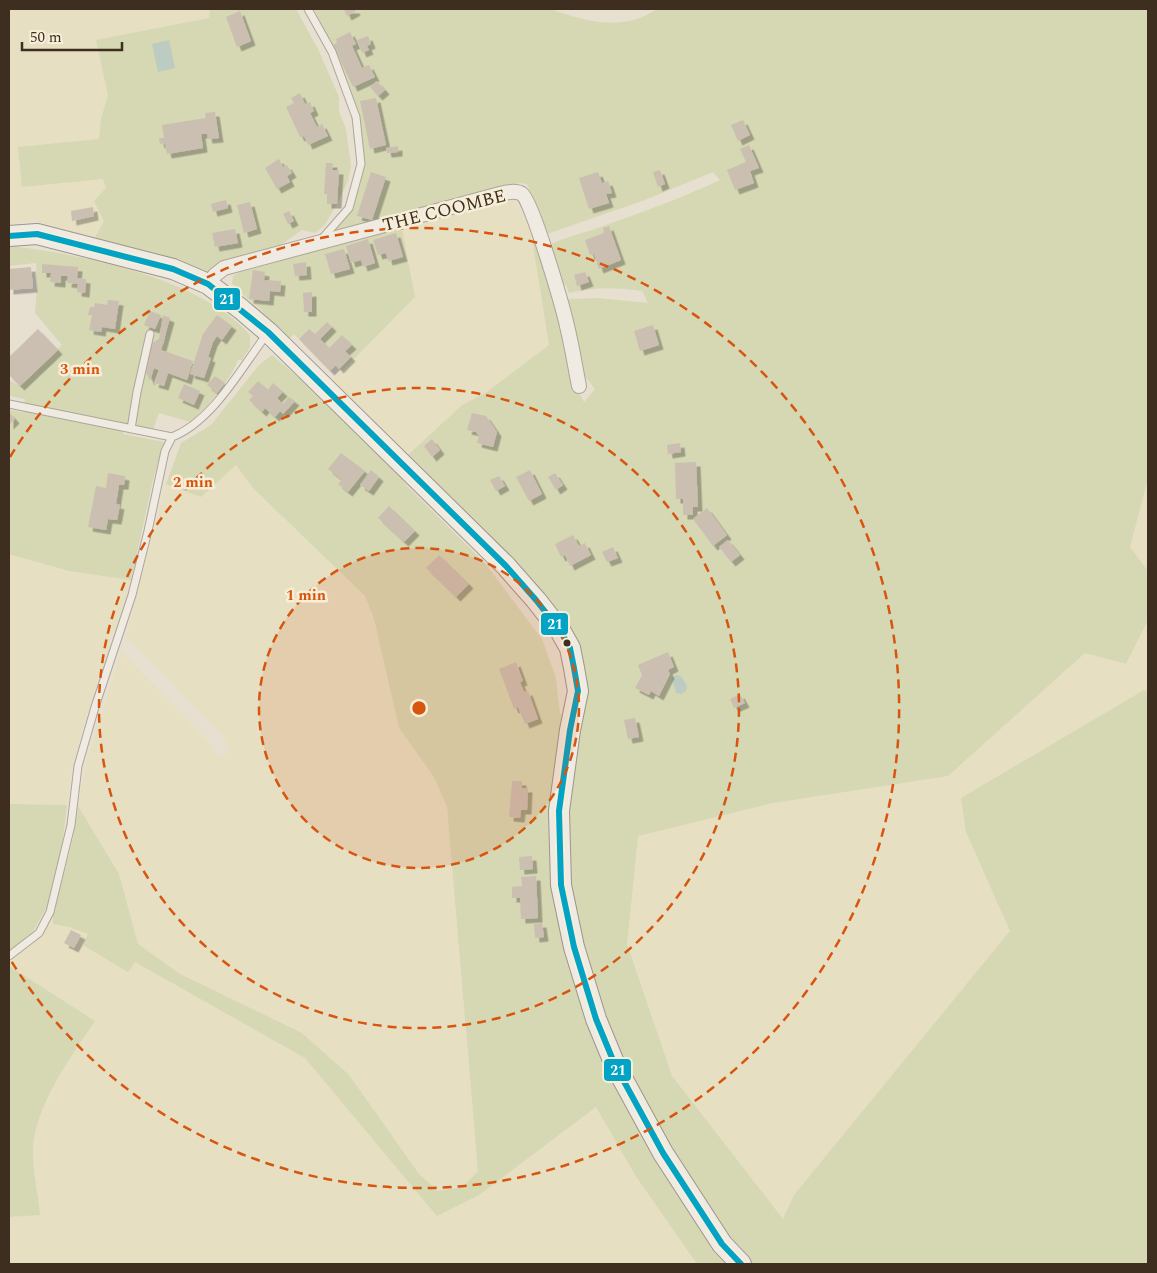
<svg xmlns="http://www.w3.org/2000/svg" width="1157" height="1273" viewBox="0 0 1157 1273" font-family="Spectral,serif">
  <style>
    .farmland { fill: #e6dfc2 }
    .green { fill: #d6d7b3 }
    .water { fill: #bcccc2 }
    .building { fill: #cbbfb2; filter: url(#shadow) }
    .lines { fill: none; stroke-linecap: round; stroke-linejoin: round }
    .lane-casing { stroke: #ada599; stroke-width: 9 }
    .street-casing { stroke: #ada599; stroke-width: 16 }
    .secondary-casing { stroke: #9c958a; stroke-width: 22 }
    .lane { stroke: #efebe3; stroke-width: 7 }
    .street { stroke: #efebe3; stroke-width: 14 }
    .secondary { stroke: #efebe3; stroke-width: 20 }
    .bus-1-casing { stroke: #f7eed8; stroke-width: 10 }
    .bus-1 { stroke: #03a3c5; stroke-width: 6 }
    .ring { fill: none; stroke: #d7550e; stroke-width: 2.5; stroke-dasharray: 9 6 }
    .bus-dot { fill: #3d2e20; stroke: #f7eed8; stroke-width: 2 }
    .labels { text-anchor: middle; stroke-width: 5; stroke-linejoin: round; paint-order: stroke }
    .street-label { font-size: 18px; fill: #3d2e20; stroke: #f7eed8 }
    .centre { fill: #d7550e; stroke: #f7eed8; stroke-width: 2.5 }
    .ring-label { font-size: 15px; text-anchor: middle; font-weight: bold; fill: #d7550e; stroke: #f7eed8; stroke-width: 5; stroke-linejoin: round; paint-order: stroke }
    .line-badge { stroke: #f7eed8; stroke-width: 2 }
    .badge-label { font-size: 14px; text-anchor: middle; font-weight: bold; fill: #fff }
  </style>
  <defs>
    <filter id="shadow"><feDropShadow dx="4.5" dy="4.5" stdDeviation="0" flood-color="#0004"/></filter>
  </defs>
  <rect width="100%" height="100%" fill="#e7e0d1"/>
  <path class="farmland" d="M9,9H210L209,18L96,40L108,95L101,119L103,179L106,188L104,221L94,237L35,221L9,223Z
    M508,200H514L530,226L549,345L487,392L461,406L408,455L333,380L415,297L402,229Z
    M235,465L253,488L365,596L374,619L399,728L434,777L447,807L478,1171L463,1187L438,1191L419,1174L349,1075L302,1033L180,974L138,944L119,874L78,806L85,767L121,651L209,742L218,756L229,752L224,737L126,637L166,484L201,497Z
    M1148,479V571L1130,548Z
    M9,554L69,571L131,580L117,628L111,634L109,643L111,645L83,726L71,773L67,805L9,804Z
    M1148,620V693L1144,690L961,798L966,832L1011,931L794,1195L783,1220L672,1076L627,944L637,836L773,803L948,776L1085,653L1126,664Z
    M53,915V924L69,927L88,934L83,945L128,971L135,962L305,1058L437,1216L479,1195L596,1107L635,1175L697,1264H9V1217L40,1215L33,1150L38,1121L65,1065L94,1021L9,966V962L42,934Z"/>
  <path class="green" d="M210,9H296L318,49L339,97V111L346,129L351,166L348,181L337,204L324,226L315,233L302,230L282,244L207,275L93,241L104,221L94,201L106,188L103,179L22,187L18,147L99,139L101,119L108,95L96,40L209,18Z
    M314,9H551C578,19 608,28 637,19C644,17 651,12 658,9H1148V479L1130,547L1148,571V620L1126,664L1085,653L948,776L773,803L638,836L627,944L672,1076L783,1219L794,1195L1010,931L966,832L961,798L1144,690L1148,693V1264H697L635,1175L596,1107L479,1195L437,1216L305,1058L135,962L128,972L83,945L88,934L69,927L53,924V915L73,839L78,806L119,874L138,944L180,974L302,1033L349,1075L419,1174L438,1191L463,1187L478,1171L447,807L434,777L399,728L374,619L365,596L253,488L236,465L201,497L166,484L181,443L211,425L259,365L272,355L305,383L400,477L407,486L485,563L542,639L556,678L560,714L580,716L582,668L413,467L408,455L461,406L487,392L549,345L530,226L555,299L572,379L584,402L595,389L583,374L567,299L598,298L648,303L642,291C616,287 594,287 569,293L566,285L558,283L548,246C556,240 583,233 595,229C637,214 680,199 720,180L713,172L645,200L547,234L543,228L527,184L519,183L343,233L336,229L350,212L360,186L364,158L359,120L332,48Z
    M402,229L415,297L342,371L336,365L330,371L294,334L288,340L259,308L236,289L232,283L233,276L238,273L387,230Z
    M9,246C81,254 201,278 250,335V347L242,360H238C230,381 207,408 190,422L159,413L153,430L127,423L123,434L164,442L153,480L131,580L69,571L9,554V410L23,412L25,399L9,396V380L20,386L62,345L35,313L37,288L36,263L9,266Z
    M9,804L67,805L62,847L48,905L31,935L9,951Z
    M9,966L95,1021C71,1056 34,1107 33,1151C33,1172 38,1194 40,1215L9,1217Z"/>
  <path class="water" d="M169,40L175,68L158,72L152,44Z
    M676,675L681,676L687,686L686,691L681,694L676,693L672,679Z"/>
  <path class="building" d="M344,9H355L356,11L347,16Z
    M240,11L251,41L237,47L226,17Z
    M350,32L356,44L352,46L362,68L369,65L375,77L353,87L333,45L337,43L336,39Z
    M368,36L371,44L367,46L369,50L362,53L357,40Z
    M377,81L385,90L378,96L370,87Z
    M300,93L305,104L310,102L314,111L310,113L317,127L322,124L328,136L308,145L304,136L300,137L286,107L294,103L291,98Z
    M376,98L386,145L370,149L360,101Z
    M215,112L219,138L208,139L207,134H201L203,148L167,154L165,143L160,144L159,138H164L162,125L206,118L205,113Z
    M743,120L750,135L738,141L731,125Z
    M749,145L759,168L750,171L754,183L735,190L727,170L746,162L740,149Z
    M398,146V152L387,153L386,148Z
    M279,159L283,167L287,165L292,173L287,176L290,182L277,189L265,168Z
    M326,163H333L332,170H339L337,204H327V194H324Z
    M660,170L665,184L658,187L653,172Z
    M371,172L386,177L372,220L357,216Z
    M598,172L602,183L608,181L612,193L606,194L609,203L589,209L579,178Z
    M226,200L228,208L213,212L211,204Z
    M250,202L257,229L244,233L237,205Z
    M93,207L94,216L72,221L71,211Z
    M289,211L294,221L288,224L283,214Z
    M609,226L621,260L599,269L594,254L590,255L585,240L604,233L603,228Z
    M235,229L238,243L215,247L212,233Z
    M396,233L403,257L388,261L386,253L378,255L373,240Z
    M368,239L375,263L363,267L361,260L351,263L346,246Z
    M344,249L350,269L331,274L325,254Z
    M306,262L307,275L295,276L293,264Z
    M42,264L78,267L77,278L86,279L85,293L77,292L78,284L67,283L68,276H61V283L50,282L51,273H42Z
    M31,267L33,288L9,290V269Z
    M253,270L265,272L264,280L281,281L280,292L270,291L269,301L249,299Z
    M585,272L589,282L577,286L574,275Z
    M312,292V312H304L303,293Z
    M108,300L119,301L115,329L102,327L101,332L89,330L92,315H88L90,307H94L95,303L107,305Z
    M150,311L161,315L155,329L144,325Z
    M163,315L170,318L161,350L193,361L187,380L168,373L164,386L154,383L159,370L154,368L150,381L146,372L152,343L159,339Z
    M217,315L232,326L222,340L217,336L213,342L208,357L211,358L204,378L190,374L203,334Z
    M327,322L332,327L320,339L329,348L342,335L352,345L345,351L351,357L339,369L336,365L330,371L299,339L309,329L315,334Z
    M653,325L659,345L640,351L634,331Z
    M38,329L58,350L20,386L9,375V357Z
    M215,376L225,383L217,393L207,385Z
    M258,381L268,390L273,383L283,392L277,398L283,404L289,397L295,401L283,414L280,411L275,417L265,408L262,412L249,400L253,396L248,392Z
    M184,384L200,391L194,405L178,398Z
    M9,412L15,419L9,425Z
    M472,413L486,416L497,432L493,447L477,443L479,436L476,432L467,430Z
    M432,439L440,450L432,457L424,446Z
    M680,443L681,452L668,454L667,445Z
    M341,453L365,471L348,492L338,484L342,480L328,469Z
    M696,462L698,507H693V515H683V499H676L675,463Z
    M371,470L379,477L369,491L360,485Z
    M530,470L542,494L529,501L516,477Z
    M108,473L125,476L124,485H119L116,504L120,505L117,520L108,519L106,530L88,527L96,486L106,488Z
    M555,473L563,485L556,490L548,477Z
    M499,476L505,486L496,491L490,480Z
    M389,506L415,531L404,542L378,518Z
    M707,508L727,535L713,546L693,519Z
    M573,535L579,546L585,543L591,555L570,566L565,555L561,557L555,544Z
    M728,540L740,555L731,562L719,547Z
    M613,547L618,558L607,562L602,552Z
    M439,555L469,584L456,597L426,568Z
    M668,652L674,667L668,670L670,674L659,696L651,691L649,695L635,688L642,675L638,665Z
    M516,662L523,681L520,682L524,692L528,691L538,719L525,724L518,707L514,709L499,669Z
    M740,694L745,703L734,708L730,699Z
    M635,718L639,737L628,739L624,720Z
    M512,781H522V788H528L527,810H521L520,818L509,817Z
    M532,856L533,869L520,870L519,857Z
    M536,876L538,918L521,919L520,898H512V887L522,886L521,877Z
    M542,923L544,937L535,938L534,924Z
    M71,930L81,935L74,948L64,943Z"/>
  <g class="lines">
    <g class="lane-casing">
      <path id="lane" d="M308,9L332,52L356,117L361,164L349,208L320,241
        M9,404L172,437C213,421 241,368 267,334
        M131,429L137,392L150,334
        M9,956L39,933L50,912L71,825L78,766L95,707L132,595L148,531L165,451L172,437"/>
    </g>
    <g class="street-casing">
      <path id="street" d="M208,284L215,275L224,268L500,194C507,192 516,190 522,194C532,200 563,308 567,326C572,346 575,366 579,386"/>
    </g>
    <g class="secondary-casing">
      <path id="secondary" d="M9,236L37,234L173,269L208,284L241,309L268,332L506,566L536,600L561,632L570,648L574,668L578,691L570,730L559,811L561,885L574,947L596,1019L615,1065L663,1153L722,1244L741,1264"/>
    </g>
    <use href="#lane" class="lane"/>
    <use href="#street" class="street"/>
    <use href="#secondary" class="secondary"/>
    <g class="bus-1-casing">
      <path id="bus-1" d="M9,236L37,234L173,269L208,284L268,332L506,566L536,600L561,632L570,648L574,668L578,691L570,730L559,811L561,885L574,947L596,1019L615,1065L663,1153L722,1244L741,1264"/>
    </g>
    <use href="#bus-1" class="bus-1"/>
  </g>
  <circle cx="419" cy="708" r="160" fill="#d7550e" fill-opacity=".12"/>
  <g class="ring">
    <circle cx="419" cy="708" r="160"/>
    <circle cx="419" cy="708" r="320"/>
    <path d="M10 457A480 480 0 1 1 10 959"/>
  </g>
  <circle class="bus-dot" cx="567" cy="643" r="4.5"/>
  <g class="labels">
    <g class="street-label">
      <text transform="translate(444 210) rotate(-14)" y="6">THE COOMBE</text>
    </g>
  </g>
  <circle cx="419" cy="708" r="8" class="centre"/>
  <g class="ring-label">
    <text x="80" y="374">3 min</text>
    <text x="193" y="487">2 min</text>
    <text x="306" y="600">1 min</text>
  </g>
  <g class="line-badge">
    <rect x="213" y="287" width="28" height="24" rx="5" fill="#03a3c5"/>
    <rect x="540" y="612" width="29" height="24" rx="5" fill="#03a3c5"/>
    <rect x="603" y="1058" width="29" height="24" rx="5" fill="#03a3c5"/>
  </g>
  <g class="badge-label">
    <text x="227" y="304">21</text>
    <text x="555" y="629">21</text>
    <text x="618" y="1075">21</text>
  </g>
  <rect width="1157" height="1273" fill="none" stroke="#3d2e20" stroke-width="20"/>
  <path d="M22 42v8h100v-8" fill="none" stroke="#3d2e20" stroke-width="2.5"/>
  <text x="30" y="42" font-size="15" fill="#3d2e20" stroke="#f7eed8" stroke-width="4" paint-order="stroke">50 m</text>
</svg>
